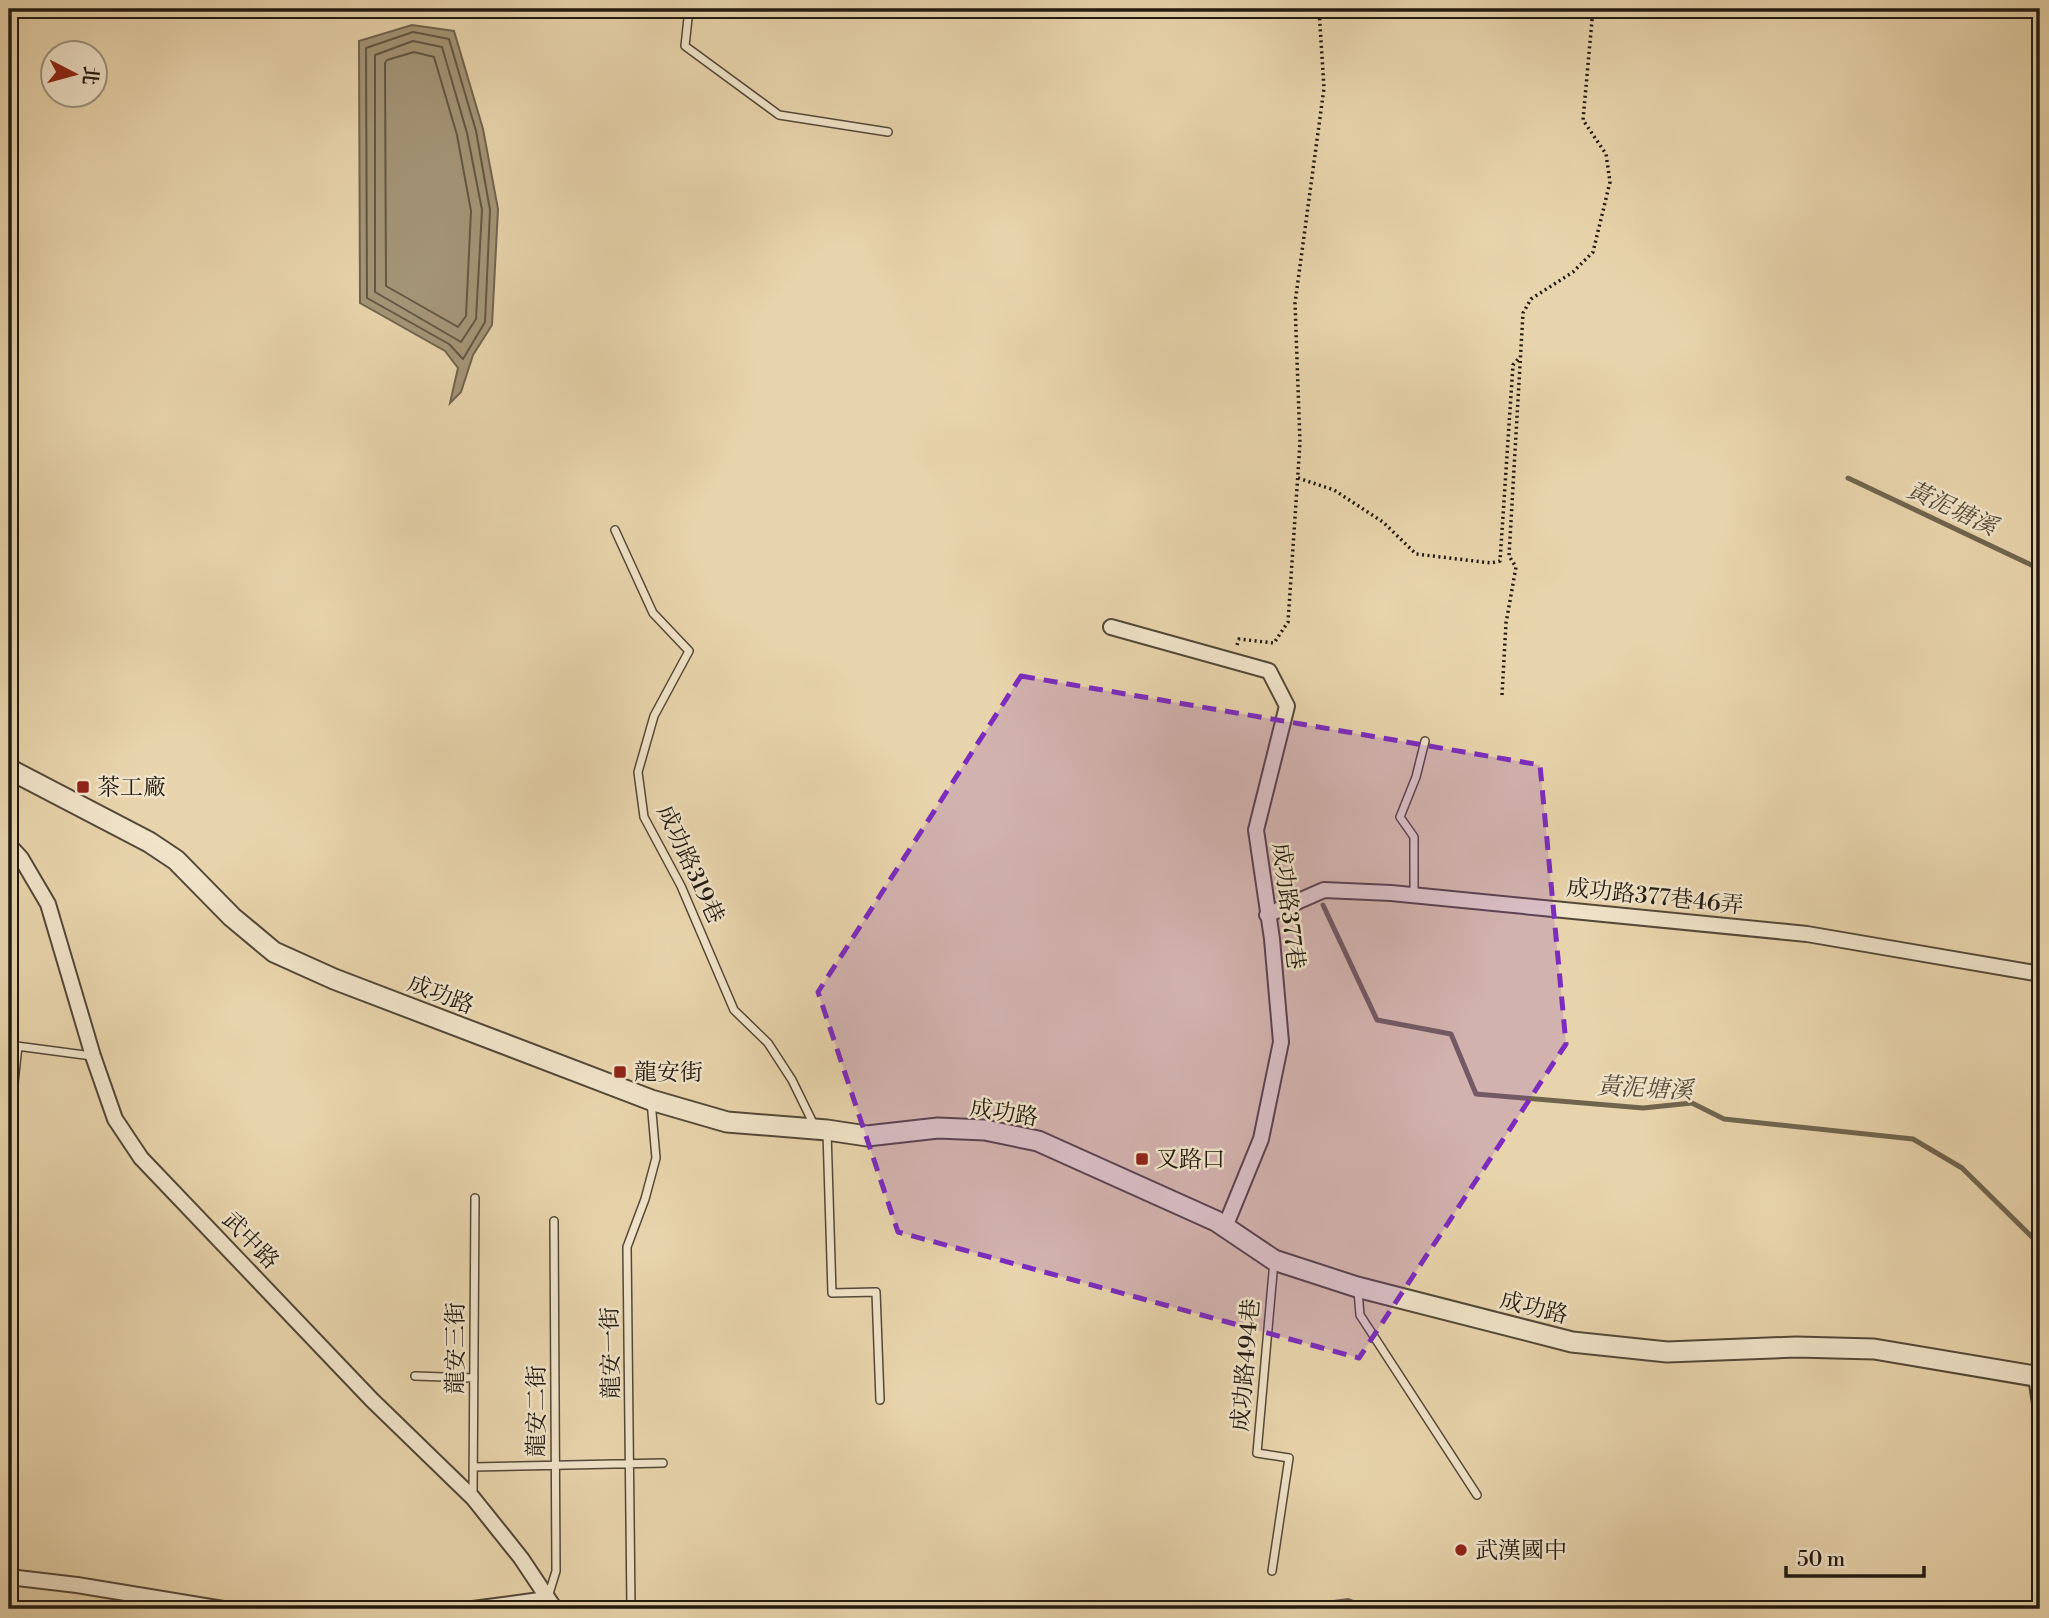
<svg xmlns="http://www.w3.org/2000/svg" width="2049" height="1618" viewBox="0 0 2049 1618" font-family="'Libre Bodoni','Noto Serif TC',serif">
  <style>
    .green { fill: #c6b492; stroke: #746752; stroke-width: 2 }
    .water { fill: #a49577; stroke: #70644e; stroke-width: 2 }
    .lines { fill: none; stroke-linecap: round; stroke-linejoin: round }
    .shore { stroke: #625844; stroke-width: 2 }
    .stream { stroke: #70644e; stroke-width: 5 }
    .service-casing { stroke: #534838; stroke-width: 10 }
    .minor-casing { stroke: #534838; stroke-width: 18 }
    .tertiary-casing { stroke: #534838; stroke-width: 23 }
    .path { stroke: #211a11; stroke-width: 3.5; stroke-dasharray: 2 3.5; stroke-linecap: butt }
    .service { stroke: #f0e3c9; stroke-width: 7 }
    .minor { stroke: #f0e3c9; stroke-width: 14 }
    .tertiary { stroke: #f0e3c9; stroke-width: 19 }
    .marked { fill: #7b2cbf; fill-opacity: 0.2; stroke: #7b2cbf; stroke-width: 5; stroke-dasharray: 14 9; stroke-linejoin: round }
    .poi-dot { fill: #8f2418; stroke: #f0e3c9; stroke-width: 2.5 }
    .labels { text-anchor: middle; stroke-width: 5; stroke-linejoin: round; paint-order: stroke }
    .poi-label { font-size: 23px; fill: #211a11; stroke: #f0e3c9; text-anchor: start }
    .street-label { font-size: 23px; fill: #211a11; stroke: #f0e3c9 }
    .water-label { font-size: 24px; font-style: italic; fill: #554b3a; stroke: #f0e3c9 }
  </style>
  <rect width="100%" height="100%" fill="#e8d4ac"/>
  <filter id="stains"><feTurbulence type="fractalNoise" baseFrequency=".00286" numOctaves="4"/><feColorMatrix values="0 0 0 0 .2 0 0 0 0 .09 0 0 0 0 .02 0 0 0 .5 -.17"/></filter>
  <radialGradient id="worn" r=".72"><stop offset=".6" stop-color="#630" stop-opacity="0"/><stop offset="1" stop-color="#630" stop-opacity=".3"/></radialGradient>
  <path class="green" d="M1348,1599L1375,1609H1273Z"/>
  <path class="water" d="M412,25L454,31L483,129L498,209L492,325L473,355L461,392L450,403L458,368L445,351L360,303L359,41Z"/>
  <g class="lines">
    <path class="shore" d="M413,32L449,39L476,131L490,210L485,322L463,359L449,344L367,298L366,48Z
      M413,41L442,47L467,133L482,210L476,319L461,342L375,292V55Z
      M414,52L434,57L457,135L471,211L466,316L458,327L386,286L385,63L387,60Z"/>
    <path class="stream" d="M1848,478L2040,569
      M1323,905L1377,1020L1451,1034L1476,1094L1643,1108L1692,1103L1724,1119L1913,1139L1962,1168L2033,1238H2040"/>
    <g class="service-casing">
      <path id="service" d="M689,9L685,46L779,115L888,132
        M615,530L653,613L689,651L654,716L638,772L644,817L681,886L734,1010L768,1043L792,1080L815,1127
        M1414,895V837L1400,817L1416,777L1425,741
        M9,1045L92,1056
        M9,1129L18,1046
        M827,1132L832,1293L876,1292L880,1400
        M1358,1291L1360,1315L1477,1495
        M415,1376L474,1378
        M473,1467L663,1463
        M473,1495L475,1198
        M1272,1571L1289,1458L1257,1453L1274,1261
        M548,1597L556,1571L554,1221
        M631,1609L627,1247L645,1199L656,1158L651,1101"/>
    </g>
    <g class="minor-casing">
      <path id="minor" d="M1111,627L1269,671L1287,706L1256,830L1272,939L1281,1042L1261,1139L1225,1227
        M9,845L21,858L48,904L93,1056L115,1119L141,1158L372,1400L473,1498L521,1558L555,1609
        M1267,915L1324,890L1391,893L1807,934L2040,974
        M2036,1376L2040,1404
        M9,1577L77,1585L223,1609
        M473,1609L547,1599"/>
    </g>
    <g class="tertiary-casing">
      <path id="tertiary" d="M9,769L149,842L176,860L232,917L274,952L334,979L651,1100L727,1122L827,1130L867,1136L938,1128L985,1130L1038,1141L1216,1221L1274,1260L1357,1287L1572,1342L1667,1352L1796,1347L1874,1349L2040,1377"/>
    </g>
    <path class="path" d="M1298,478L1334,490L1383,522L1416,554L1491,563L1500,561L1513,365L1519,358
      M1237,645L1239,639L1274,643L1288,622L1300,443L1295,303L1324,88L1319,9
      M1502,695L1506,623L1516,567L1509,556L1523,313L1531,299L1573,272L1593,252L1610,182L1606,154L1583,120L1593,9"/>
    <use href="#service" class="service"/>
    <use href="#minor" class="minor"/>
    <use href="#tertiary" class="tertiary"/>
  </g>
  <path class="marked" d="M1021,676L1540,765L1566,1044L1359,1358L898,1232L818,992Z"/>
  <g class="poi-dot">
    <rect x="76" y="780" width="14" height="14" rx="3.5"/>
    <rect x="613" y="1065" width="14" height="14" rx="3.5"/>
    <rect x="1135" y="1152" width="14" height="14" rx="3.5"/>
    <circle cx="1461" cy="1550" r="7"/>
  </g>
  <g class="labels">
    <g class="poi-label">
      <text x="97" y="795">茶工廠</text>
      <text x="634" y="1080">龍安街</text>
      <text x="1156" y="1167">叉路口</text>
      <text x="1475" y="1558">武漢國中</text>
    </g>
    <g class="street-label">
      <text transform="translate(691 864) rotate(65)" y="8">成功路319巷</text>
      <text transform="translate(1655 896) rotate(6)" y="8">成功路377巷46弄</text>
      <text transform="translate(1289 906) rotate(83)" y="8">成功路377巷</text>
      <text transform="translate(441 994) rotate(21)" y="8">成功路</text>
      <text transform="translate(1004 1112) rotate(9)" y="8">成功路</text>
      <text transform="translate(251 1240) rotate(46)" y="8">武中路</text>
      <text transform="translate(1534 1307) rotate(14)" y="8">成功路</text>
      <text transform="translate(455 1348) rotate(-90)" y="8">龍安三街</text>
      <text transform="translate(610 1353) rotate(-91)" y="8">龍安一街</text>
      <text transform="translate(1245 1365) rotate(-85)" y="8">成功路494巷</text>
      <text transform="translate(536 1411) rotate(-90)" y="8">龍安二街</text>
    </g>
    <g class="water-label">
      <text transform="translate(1952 508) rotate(25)" y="8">黃泥塘溪</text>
      <text transform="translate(1645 1088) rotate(3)" y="8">黃泥塘溪</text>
    </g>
  </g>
  <rect width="2049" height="1618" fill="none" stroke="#e8d4ac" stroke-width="35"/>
  <rect x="10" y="10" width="2028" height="1597" fill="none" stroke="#211a11" stroke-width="3.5"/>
  <rect x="18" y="18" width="2014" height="1583" fill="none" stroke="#211a11" stroke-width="2"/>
  <g transform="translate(74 74) rotate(96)"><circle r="33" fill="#f0e3c9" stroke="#9d937f" stroke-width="2"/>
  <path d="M0-5L12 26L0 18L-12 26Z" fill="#8f2418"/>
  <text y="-10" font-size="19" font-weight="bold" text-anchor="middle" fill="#211a11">北</text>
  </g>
  <path d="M1786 1566v10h138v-10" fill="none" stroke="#211a11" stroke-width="3.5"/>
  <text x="1797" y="1566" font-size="21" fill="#211a11" stroke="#f0e3c9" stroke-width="5" paint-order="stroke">50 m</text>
  <rect width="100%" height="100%" filter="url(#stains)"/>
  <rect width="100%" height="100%" fill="url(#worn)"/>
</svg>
